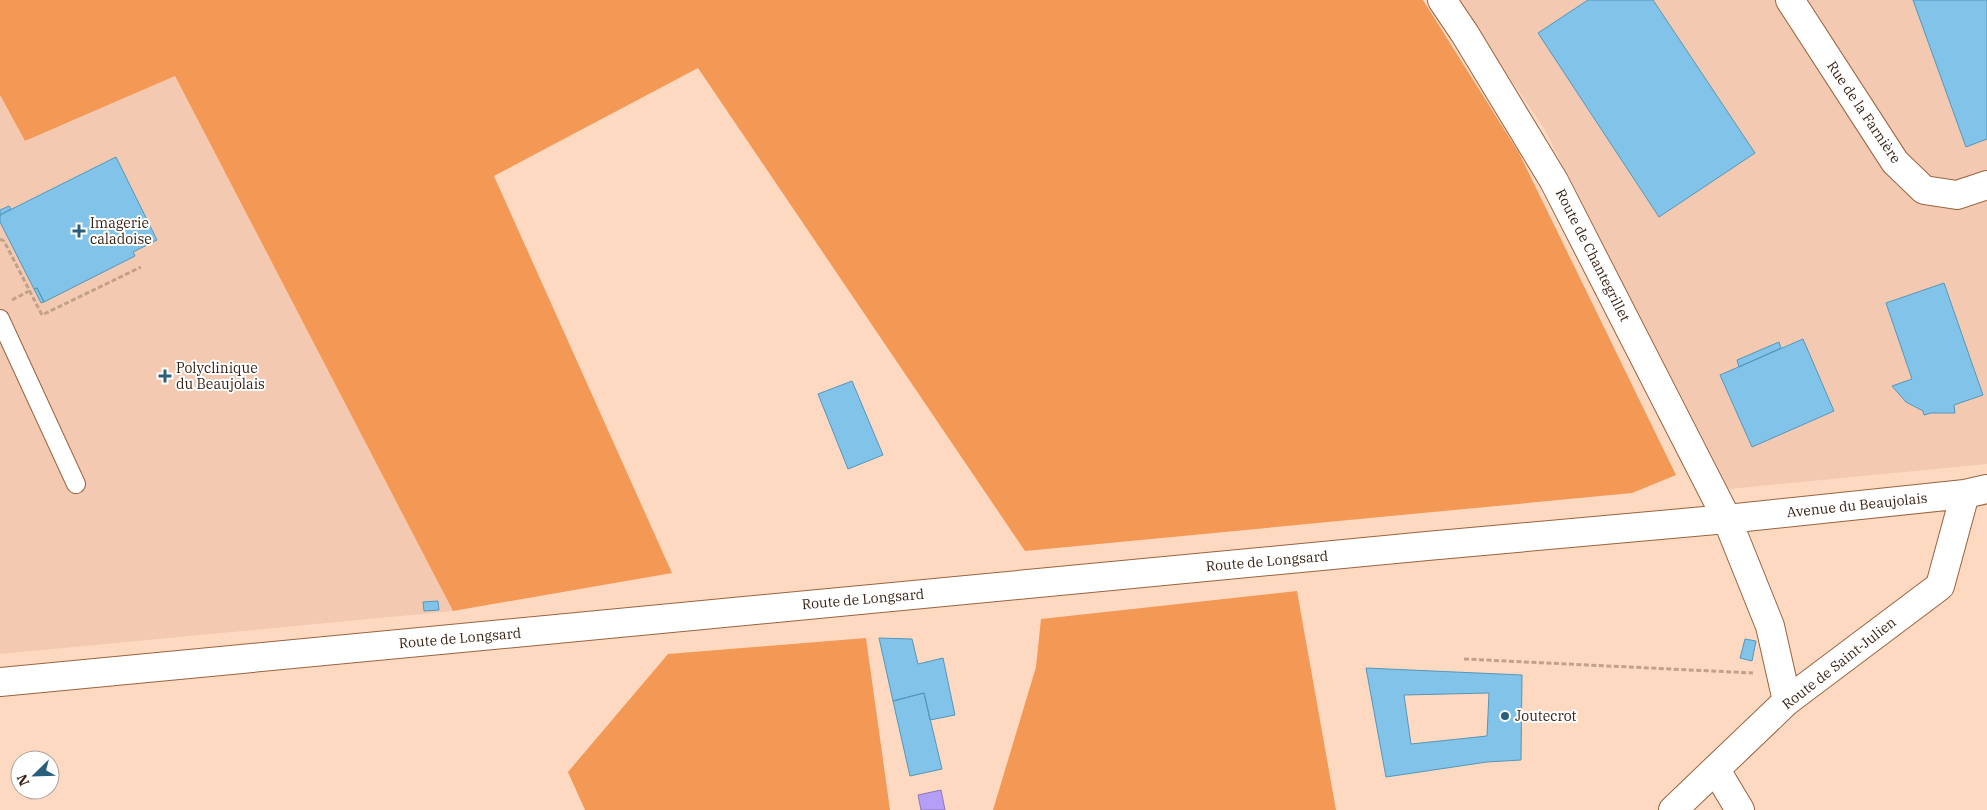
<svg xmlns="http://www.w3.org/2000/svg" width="1987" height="810" viewBox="0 0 1987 810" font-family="'IBM Plex Serif',serif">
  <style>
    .built { fill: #f3cab1 }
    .green { fill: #f49855 }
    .water { fill: #b49ef7; stroke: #8e78b2 }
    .building { fill: #81c3e9; stroke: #5596ba; fill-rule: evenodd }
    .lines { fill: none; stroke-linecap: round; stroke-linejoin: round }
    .lane-casing { stroke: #99633e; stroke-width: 20 }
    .street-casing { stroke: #99633e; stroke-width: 30 }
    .secondary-casing { stroke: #99633e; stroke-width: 30 }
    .path { stroke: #c2a18b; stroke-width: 3; stroke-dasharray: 5 2.5; stroke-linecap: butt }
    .lane { stroke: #fff; stroke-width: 18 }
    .street { stroke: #fff; stroke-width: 28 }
    .secondary { stroke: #fff; stroke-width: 28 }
    .poi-dot { fill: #2a5e7a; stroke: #fff; stroke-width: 2 }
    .labels { text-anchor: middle; stroke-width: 4; stroke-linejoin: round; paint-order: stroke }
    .street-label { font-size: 14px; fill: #361f10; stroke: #fff }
    .poi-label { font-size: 14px; fill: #361f10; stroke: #fff; text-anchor: start }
  </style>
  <rect width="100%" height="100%" fill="#fed9c1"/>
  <path class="built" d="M1457,0H1987V464L1729,489L1543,127Z
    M175,76L453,611L0,654V95L25,141Z"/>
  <path class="green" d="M0,0H1423L1519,153L1676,475L1632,493L1025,551L698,68L494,176L672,573L453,611L175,76L25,141L0,95Z
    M1297,591L1336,810H993L1036,667L1041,619Z
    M866,638L890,810H585L568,772L668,654Z"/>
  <path class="water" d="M941,790L945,810H921L918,795Z"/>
  <path class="building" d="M1588,0H1653L1755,153L1659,217L1538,33Z
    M1913,0H1987V139L1966,147Z
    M116,157L157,240L133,252L135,256L44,302L37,288L34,289L0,222V215Z
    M9,206L11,209L0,215V210Z
    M1944,283L1983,395L1954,405L1955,413H1931L1924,415L1923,411L1906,402L1892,386L1912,379L1886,303Z
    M37,288L44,302L41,303L34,289Z
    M1803,339L1834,411L1752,447L1720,375Z
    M1779,342L1781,348L1739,367L1737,360Z
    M852,381L883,455L848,469L818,394Z
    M438,601L439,610L424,611L423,602Z
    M879,638L912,639L918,664L943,658L955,715L930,720L924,693L893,701Z
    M1745,639L1756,641L1752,661L1740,658Z
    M1366,668L1522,675L1521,760L1487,762L1386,777ZM1489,693L1487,736L1411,744L1404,695Z
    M924,693L942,769L910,776L893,701Z"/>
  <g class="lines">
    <g class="lane-casing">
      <path id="lane" d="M0,319L76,484"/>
    </g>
    <g class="street-casing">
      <path id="street" d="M1442,0L1465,34L1554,181L1727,519
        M1790,0L1895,162L1924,190L1957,195L1987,185
        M1716,770L1740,810"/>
    </g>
    <g class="secondary-casing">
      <path id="secondary" d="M1727,519L1770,626L1787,701
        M0,682L1427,546L1727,519L1965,494L1987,489
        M1673,810L1787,701L1940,586L1965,494"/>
    </g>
    <path class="path" d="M0,239L4,241L42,315L141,267
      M12,300L29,291
      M1464,659L1753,673"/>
    <use href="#lane" class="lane"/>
    <use href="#street" class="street"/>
    <use href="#secondary" class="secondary"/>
  </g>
  <g class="poi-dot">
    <path d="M76.5 223.5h5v5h5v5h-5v5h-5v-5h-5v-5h5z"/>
    <path d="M162.5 368.5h5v5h5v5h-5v5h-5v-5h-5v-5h5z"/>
    <circle cx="1505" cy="716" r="5"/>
  </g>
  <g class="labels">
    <g class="street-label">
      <text transform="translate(1864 112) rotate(56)" y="5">Rue de la Farnière</text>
      <text transform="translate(1593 255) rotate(63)" y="5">Route de Chantegrillet</text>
      <text transform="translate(1857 505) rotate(-6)" y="5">Avenue du Beaujolais</text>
      <text transform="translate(1267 561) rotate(-5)" y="5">Route de Longsard</text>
      <text transform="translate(863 599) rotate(-5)" y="5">Route de Longsard</text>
      <text transform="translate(460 638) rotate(-5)" y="5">Route de Longsard</text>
      <text transform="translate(1839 663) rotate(-38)" y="5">Route de Saint-Julien</text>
    </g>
    <g class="poi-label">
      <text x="90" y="228">Imagerie<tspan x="90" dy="16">caladoise</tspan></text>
      <text x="176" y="373">Polyclinique<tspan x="176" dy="16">du Beaujolais</tspan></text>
      <text x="1515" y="721">Joutecrot</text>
    </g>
  </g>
  <g transform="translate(35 775) rotate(247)"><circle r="24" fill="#ffffff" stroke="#afa59f"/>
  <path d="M0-4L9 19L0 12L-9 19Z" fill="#2a5e7a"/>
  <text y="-8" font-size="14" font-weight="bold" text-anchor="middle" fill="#361f10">N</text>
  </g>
</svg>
